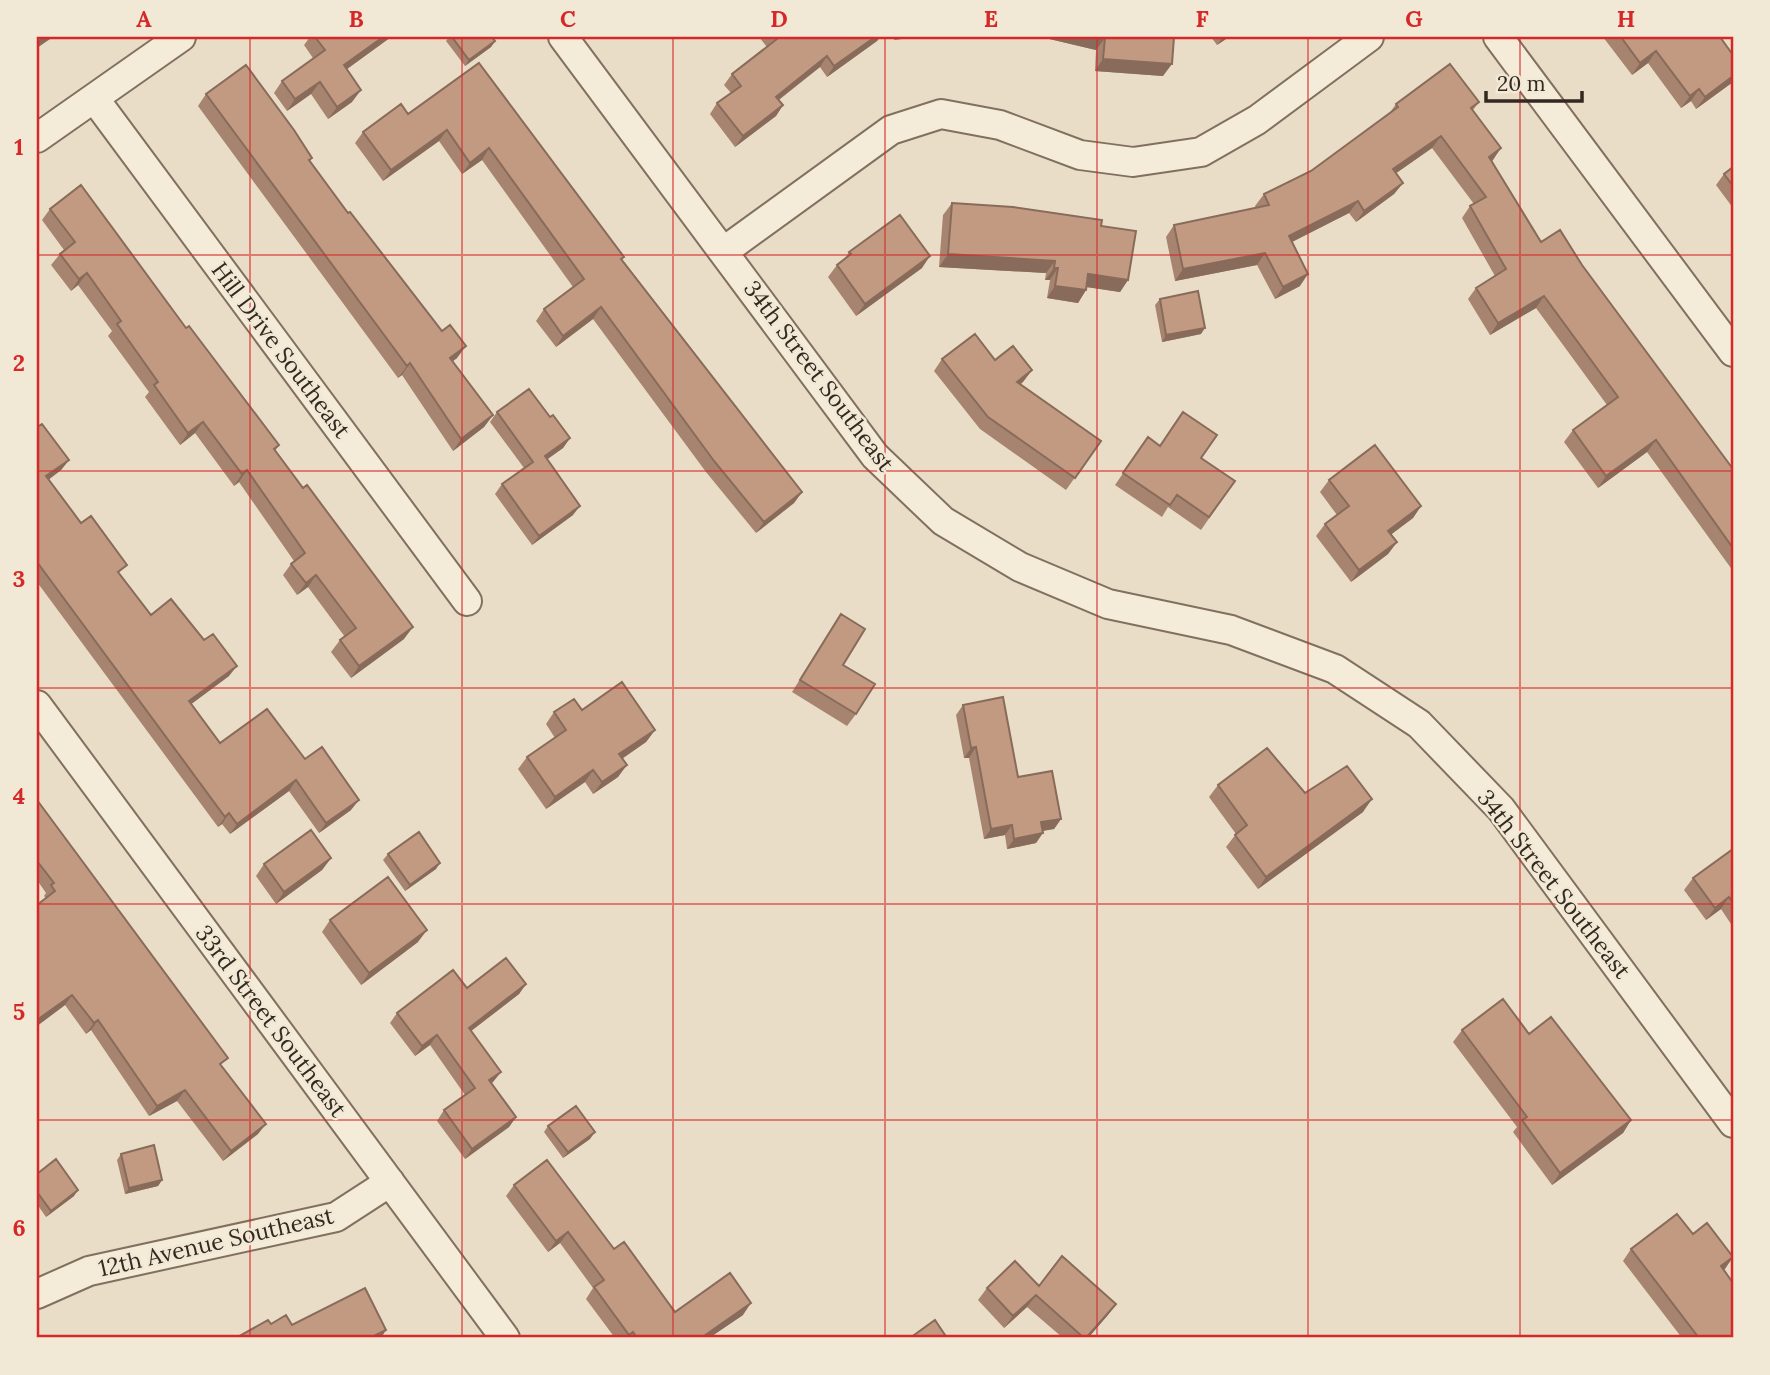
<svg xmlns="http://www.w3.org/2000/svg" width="1770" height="1375" viewBox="0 0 1770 1375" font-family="Lora,serif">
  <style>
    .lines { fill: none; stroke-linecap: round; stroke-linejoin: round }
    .street-casing { stroke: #82705e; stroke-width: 32 }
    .street { stroke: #f4ebd9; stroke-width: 28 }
    .wall { fill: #a7846f }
    .shaded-wall { fill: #886b5a }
    .building { fill: #c29981; stroke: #886b5a; stroke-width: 2 }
    .grid { fill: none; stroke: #d62828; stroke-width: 2; stroke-opacity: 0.55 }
    .labels { text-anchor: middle; stroke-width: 5; stroke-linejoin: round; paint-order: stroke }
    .street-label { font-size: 23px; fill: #342920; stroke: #f1e8d5 }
    .neatline { fill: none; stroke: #d62828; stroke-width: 2.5 }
    .grid-label { font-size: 23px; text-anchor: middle; font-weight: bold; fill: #d62828 }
  </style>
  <rect width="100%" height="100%" fill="#e9ddc7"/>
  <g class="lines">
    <g class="street-casing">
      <path id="street" d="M563,37L875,456L943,521L1020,567L1108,604L1231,630L1335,669L1419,724L1501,809L1733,1123
        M1498,37L1733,352
        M94,98L467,601
        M37,138L181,37
        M724,251L891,130L941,114L1000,125L1080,155L1133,162L1201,152L1257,120L1369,37
        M37,705L505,1338
        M37,1294L89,1271L336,1217L390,1182"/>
    </g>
    <use href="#street" class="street"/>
  </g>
  <path class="wall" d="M310,37H391L347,69L352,102L328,119L311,94L287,111L274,93L282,81L313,58L304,45Z
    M449,37H492L495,41L491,47L465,66L446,41Z
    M759,37H880L877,41L827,77L820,67L779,100L783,105L776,116L735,147L710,114L717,103L731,93L724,85L732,74L767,47Z
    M1041,37H1174L1163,76L1095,71L1096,50Z
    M1211,37H1229L1217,45Z
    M1603,37H1720L1733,55V82L1696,109L1691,101L1681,108L1648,63L1632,75Z
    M479,63L624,257L622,259L802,492L794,503L756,533L706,472L593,319L556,347L536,321L544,309L573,287L482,160L462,174L439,141L383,181L355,143L363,132L408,114Z
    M206,94L312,158L310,161L348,213L457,358L453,361L493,415L484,427L453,451L402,375L398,378L198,106Z
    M1479,102L1473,110L1493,160L1492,161L1541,242L1582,265L1733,469V571L1647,452L1598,488L1564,442L1573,430L1607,405L1536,308L1490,335L1468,299L1476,288L1495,276L1462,218L1470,206L1474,204L1432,148L1396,173L1403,183L1394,194L1356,222L1349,213L1292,242L1300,286L1275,299L1257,265L1175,281L1166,237L1174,225L1256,208L1255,206L1264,194L1311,171L1389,114L1396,104Z
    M1733,167V208L1716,185L1724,174Z
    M952,203L1101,226L1128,280L1120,292L1086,287V290L1078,303L1047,298L1050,280H1045L1046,273L939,267L943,215Z
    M50,209L186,328L279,445L275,451L404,639L351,678L331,652L340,640L345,637L308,587L297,595L283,575L291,564L294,561L239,482L234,486L195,433L180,445L145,397L149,392L108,336L112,331L78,285L71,291L51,265L60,254L64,250L42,220Z
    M849,252L922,268L856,316L828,277L837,265L844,260Z
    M1160,299L1201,334L1162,342L1155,305Z
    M942,359L995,360L1032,370L1021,384L1101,441L1066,490L980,429L934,371Z
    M497,412L550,417L570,438L563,448L547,459L573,515L532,545L495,494L502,484L524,468L490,422Z
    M37,427L69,460L61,470L48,480L151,615L229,676L191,704L220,743L305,759L351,810L319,833L289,791L230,834L222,824L218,827L37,582Z
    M1148,437L1160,446L1201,458L1235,481L1201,530L1168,507L1162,517L1115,485Z
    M1329,480L1421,506L1413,518L1391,534L1397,542L1388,554L1351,582L1316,536L1325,524L1337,515L1320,492Z
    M841,614L843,665L856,714L847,726L792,692Z
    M963,705L1018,777L1061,819L1054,829L1043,831L1036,843L1007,849L1005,835L984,839L969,758H964L956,715Z
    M582,710L655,730L646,742L622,759L618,777L593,794L585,782L546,809L518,769L527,757L555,738L546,724L554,712Z
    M1218,785L1363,812L1258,889L1226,847L1236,834L1209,797Z
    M37,800L222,1067L258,1134L223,1161L177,1101L149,1116L91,1030L86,1034L65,1005L37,1026V905L46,898L44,896L46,893L37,880Z
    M1733,849V927L1721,909L1706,920L1684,890L1693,878Z
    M388,854L436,869L405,891L383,860Z
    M331,858L322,870L276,904L256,876L264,864Z
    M330,920L418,942L361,985L322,932Z
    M526,984L519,994L471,1031L501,1072L491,1084L516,1117L509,1127L465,1159L437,1121L444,1110L465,1095L430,1045L415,1056L390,1023L397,1013L467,988Z
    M1462,1030L1529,1034L1631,1120L1623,1133L1552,1185L1513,1132L1517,1127L1453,1042Z
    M548,1126L590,1139L563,1158L544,1132Z
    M121,1154L162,1180L158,1186L125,1194L117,1160Z
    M37,1174L74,1196L46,1217L37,1204Z
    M514,1185L614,1249L675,1312L743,1315L709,1338H615L586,1299L593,1288L560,1243L548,1252L506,1196Z
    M1693,1234L1725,1269L1723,1270L1733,1338H1682L1623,1261L1631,1249Z
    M1039,1286L1116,1304L1107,1316L1088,1338H1063L1027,1307L1004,1328L978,1300L987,1288Z"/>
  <path class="shaded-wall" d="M45,37H53L37,48V43Z
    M383,37H391L336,77L344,65Z
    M875,37H880L877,41L827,77L834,66Z
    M896,37H918L894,40Z
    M1041,37H1100L1105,38L1096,50Z
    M1223,37H1229L1217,45Z
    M495,41L491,47L465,66L469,60Z
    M1656,51L1648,63L1632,75L1640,63Z
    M827,56L820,67L769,107L776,97Z
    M1103,59L1172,64L1163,76L1095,71Z
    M1733,76V82L1696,109L1705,97Z
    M320,82L311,94L287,111L295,99Z
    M1699,89L1691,101L1681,108L1690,96Z
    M361,90L352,102L328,119L337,107Z
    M783,105L776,116L735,147L743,136Z
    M447,130L439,141L383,181L391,170Z
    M1441,136L1432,148L1385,181L1393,169Z
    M489,148L482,160L462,174L470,163Z
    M1501,148L1493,160L1481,169L1489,157Z
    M1403,183L1394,194L1356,222L1364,211Z
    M1358,201L1349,213L1280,248L1289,236Z
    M1265,253L1257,265L1175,281L1183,269Z
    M948,254L1055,261L1046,273L939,267Z
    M930,256L922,268L856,316L865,304Z
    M1054,268H1058L1050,280H1045Z
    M87,273L78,285L71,291L79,279Z
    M1088,274L1128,280L1120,292L1080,286Z
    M1308,274L1300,286L1275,299L1283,287Z
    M1055,286L1086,290L1078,303L1047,298Z
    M1544,296L1536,308L1490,335L1498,323Z
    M601,307L593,319L556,347L563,336Z
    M1205,328L1201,334L1162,342L1166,335Z
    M466,346L457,358L441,370L450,358Z
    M410,363L402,375L398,378L407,366Z
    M1032,370L1023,382L1009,394L1017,382Z
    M493,415L484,427L453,451L461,439Z
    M203,422L195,433L180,445L188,433Z
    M570,438L563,448L538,466L545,456Z
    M1656,440L1647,452L1598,488L1606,476Z
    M69,460L61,470L39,487L46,476Z
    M247,470L239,482L234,486L242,474Z
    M802,492L794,503L756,533L764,522Z
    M580,506L573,515L532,545L539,536Z
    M1421,506L1413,518L1380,543L1388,531Z
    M1397,542L1388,554L1351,582L1359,570Z
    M316,575L308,587L297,595L306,583Z
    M413,627L404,639L351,678L359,666Z
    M237,666L229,676L182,711L189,701Z
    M655,730L646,742L611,766L619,754Z
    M976,747L969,758H964L971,748Z
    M627,765L618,777L593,794L602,782Z
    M593,770L585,782L546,809L555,797Z
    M296,780L289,791L230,834L237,824Z
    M1372,799L1363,812L1258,889L1266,877Z
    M359,800L351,810L319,833L326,823Z
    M229,813L222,824L218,827L225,817Z
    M1061,819L1054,829L1034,832L1041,822Z
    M1012,825L1005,835L984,839L991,829Z
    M1043,833L1036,843L1007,849L1014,839Z
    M331,858L322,870L276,904L284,892Z
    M440,863L436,869L405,891L410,885Z
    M1729,897L1721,909L1706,920L1715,908Z
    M427,930L418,942L361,985L369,973Z
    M526,984L519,994L462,1038L469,1028Z
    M72,995L65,1005L37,1026V1020Z
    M98,1020L91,1030L86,1034L94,1023Z
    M437,1035L430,1045L415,1056L422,1046Z
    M501,1072L493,1082L482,1090L489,1080Z
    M185,1090L177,1101L149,1116L157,1106Z
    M516,1117L509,1127L465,1159L472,1149Z
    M1631,1120L1623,1133L1552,1185L1560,1173Z
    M266,1124L258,1134L223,1161L231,1151Z
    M595,1132L590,1139L563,1158L568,1152Z
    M162,1180L158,1186L125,1194L129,1188Z
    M78,1190L74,1196L46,1217L51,1211Z
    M568,1232L560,1243L548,1252L556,1241Z
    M1733,1257L1725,1269L1712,1279L1721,1266Z
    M1036,1295L1027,1307L1004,1328L1013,1316Z
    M751,1303L743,1315L709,1338H701Z
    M1116,1304L1107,1316L1088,1338H1086Z
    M386,1330L381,1338H370Z"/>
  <path class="building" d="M37,37H45L37,43Z
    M315,37H383L344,65L361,90L337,107L320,82L295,99L282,81L325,50Z
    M452,37H492L495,41L469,60Z
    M775,37H875L834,66L827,56L776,97L783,105L743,136L717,103L741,86L732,74L777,39Z
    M1100,37H1174L1172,64L1103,59L1105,38Z
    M1621,37H1720L1733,55V76L1705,97L1699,89L1690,96L1656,51L1640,63Z
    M479,63L624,257L621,259L802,492L764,522L714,461L601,307L563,336L544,309L584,279L489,148L470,163L447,130L391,170L363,132L401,104L408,114Z
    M1450,64L1479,102L1471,108L1501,148L1489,157L1541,242L1560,230L1582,265L1733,469V548L1656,440L1606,476L1573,430L1618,397L1544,296L1498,323L1476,288L1506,269L1470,206L1486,197L1441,136L1393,169L1403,183L1364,211L1358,201L1289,236L1308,274L1283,287L1265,253L1183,269L1174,225L1269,205L1264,194L1311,171L1398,107L1396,104Z
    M246,65L294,130L312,158L309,160L348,213L350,212L442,331L450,325L466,346L450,358L493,415L461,439L410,363L407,366L206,94Z
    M1733,167V186L1724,174Z
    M81,185L186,328L189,326L279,445L274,449L303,488L307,485L413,627L359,666L340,640L356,628L316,575L306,583L291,564L305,553L247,470L242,474L203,422L188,433L154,385L158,382L117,324L121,321L87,273L79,279L60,254L75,242L50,209Z
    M952,203L1013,207L1102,220L1101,226L1136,231L1128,280L1088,274L1086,290L1055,286L1058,268H1054L1055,261L948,254Z
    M900,215L930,256L865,304L837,265L851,254L849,252Z
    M1198,291L1205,328L1166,335L1160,299Z
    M975,334L995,360L1013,346L1032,370L1017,382L1101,441L1075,478L988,417L942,359Z
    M529,389L550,417L553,415L570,438L545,456L580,506L539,536L502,484L533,462L497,412Z
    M1183,412L1217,435L1201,458L1235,481L1209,517L1177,495L1170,505L1123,473L1148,437L1160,446Z
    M42,424L69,460L46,476L81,523L91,516L127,565L118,572L151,615L171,599L204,640L213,634L237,666L189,701L220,743L267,709L305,759L322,747L359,800L326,823L296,780L237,824L229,813L225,817L37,562V427Z
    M1375,445L1421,506L1388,531L1397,542L1359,570L1325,524L1349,506L1329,480Z
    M841,614L865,629L843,665L875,684L856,714L800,680Z
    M622,682L655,730L619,754L627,765L602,782L593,770L555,797L527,757L566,730L554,712L574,699L582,710Z
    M1003,697L1018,777L1052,771L1061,819L1041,822L1043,833L1014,839L1012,825L991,829L976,747L971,748L963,705Z
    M1267,748L1305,793L1347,766L1372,799L1266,877L1235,835L1247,825L1218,785Z
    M37,800L228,1058L220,1064L266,1124L231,1151L185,1090L157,1106L98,1020L94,1023L72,995L37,1020V905L55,891L51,885L54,883L37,861Z
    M311,830L331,858L284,892L264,864Z
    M419,832L440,863L410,885L388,854Z
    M1733,849V903L1729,897L1715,908L1693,878Z
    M388,877L427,930L369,973L330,920Z
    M506,958L526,984L469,1028L501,1072L489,1080L516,1117L472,1149L444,1110L475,1088L437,1035L422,1046L397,1013L453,970L467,988Z
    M1503,999L1529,1034L1551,1017L1631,1120L1560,1173L1522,1120L1527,1117L1462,1030Z
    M576,1106L595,1132L568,1152L548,1126Z
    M154,1145L162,1180L129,1188L121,1154Z
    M56,1159L78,1190L51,1211L37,1192V1174Z
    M547,1160L614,1249L624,1242L675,1312L730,1273L751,1303L701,1338H637L633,1332L629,1335L594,1287L604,1280L568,1232L556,1241L514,1185Z
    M1677,1214L1693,1234L1707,1223L1733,1257L1721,1266L1733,1283V1338H1699L1631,1249Z
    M1062,1256L1116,1304L1086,1338H1084L1036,1295L1013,1316L987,1288L1015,1261L1039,1286Z
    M365,1288L386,1330L370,1338H236L268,1320L271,1324L286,1315L292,1325Z
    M935,1320L947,1338H910Z"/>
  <path class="grid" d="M250,37V1338M462,37V1338M673,37V1338M885,37V1338M1097,37V1338M1308,37V1338M1520,37V1338M37,255H1733M37,471H1733M37,688H1733M37,904H1733M37,1120H1733"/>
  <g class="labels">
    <g class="street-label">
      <text transform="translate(281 350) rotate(53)" y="8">Hill Drive Southeast</text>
      <text transform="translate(819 376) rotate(53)" y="8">34th Street Southeast</text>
      <text transform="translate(1554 884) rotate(52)" y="8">34th Street Southeast</text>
      <text transform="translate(271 1021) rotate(53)" y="8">33rd Street Southeast</text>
      <text transform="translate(216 1242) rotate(-13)" y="8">12th Avenue Southeast</text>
    </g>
  </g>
  <rect width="1770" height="1375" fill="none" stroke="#f1e8d5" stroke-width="77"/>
  <path d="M1486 91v10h96v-10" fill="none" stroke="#342920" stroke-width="3.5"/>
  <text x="1497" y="91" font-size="21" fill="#342920" stroke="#f1e8d5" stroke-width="5" paint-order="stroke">20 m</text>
  <rect x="38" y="38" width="1694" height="1298" class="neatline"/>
  <g class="grid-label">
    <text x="144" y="27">A</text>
    <text x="356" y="27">B</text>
    <text x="568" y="27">C</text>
    <text x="779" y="27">D</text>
    <text x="991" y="27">E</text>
    <text x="1202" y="27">F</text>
    <text x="1414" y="27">G</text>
    <text x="1626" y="27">H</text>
    <text x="19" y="155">1</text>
    <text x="19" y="371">2</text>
    <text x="19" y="587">3</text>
    <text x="19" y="804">4</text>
    <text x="19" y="1020">5</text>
    <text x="19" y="1236">6</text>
  </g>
</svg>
